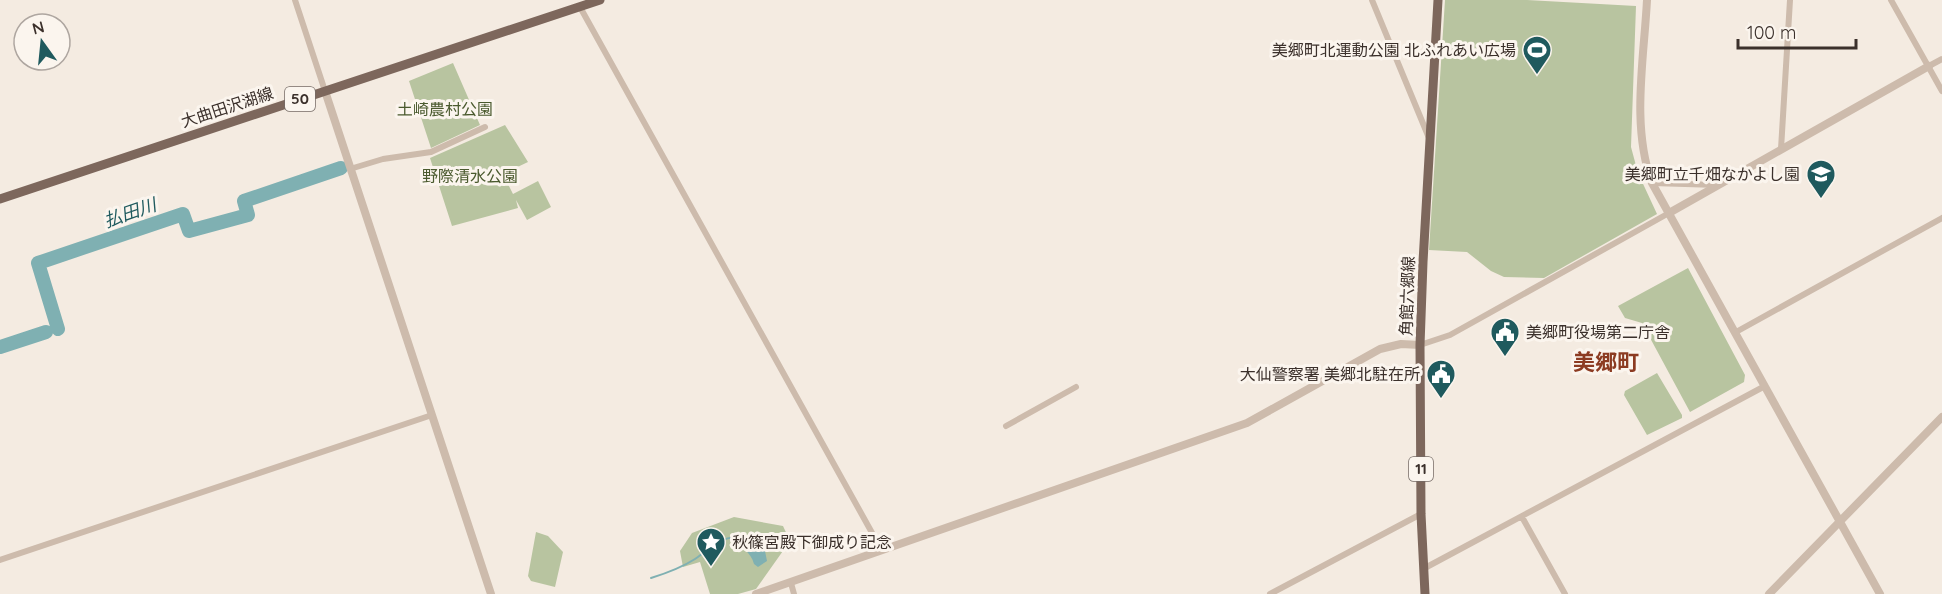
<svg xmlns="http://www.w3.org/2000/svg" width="1942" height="594" viewBox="0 0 1942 594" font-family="Quicksand,'Noto Sans JP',sans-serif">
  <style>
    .green { fill: #b8c4a0 }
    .water { fill: #7fb0b2 }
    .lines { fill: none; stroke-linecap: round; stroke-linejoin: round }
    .stream { stroke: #7fb0b2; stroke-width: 2 }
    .river { stroke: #7fb0b2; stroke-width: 14 }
    .minor { stroke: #cdbbac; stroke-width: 6 }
    .tertiary { stroke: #cdbbac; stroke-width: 8 }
    .primary { stroke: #7d675c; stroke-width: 9 }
    .labels { text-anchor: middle; stroke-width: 6; stroke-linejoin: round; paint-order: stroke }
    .shield { fill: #fbf5ee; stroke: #756b66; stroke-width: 1.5 }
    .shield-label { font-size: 15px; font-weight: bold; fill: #3b302b }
    .poi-label { font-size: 16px; fill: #3b302b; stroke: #fbf5ee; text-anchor: end }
    .street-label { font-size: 16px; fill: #3b302b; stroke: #fbf5ee }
    .park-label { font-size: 16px; fill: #4a5a2e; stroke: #fbf5ee }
    .water-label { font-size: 18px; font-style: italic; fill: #1f5a5e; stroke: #fbf5ee }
    .district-label { font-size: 22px; font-weight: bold; fill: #8c3b22; stroke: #fbf5ee }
  </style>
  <rect width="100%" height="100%" fill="#f4ebe1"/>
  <path class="green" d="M1445,0H1527L1636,6L1631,147L1638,173L1657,214L1544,278L1504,277L1491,271L1467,252L1429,250Z
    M453,63L480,125L431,148L409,81Z
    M505,125L528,162L503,174L513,194L538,181L551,207L527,220L516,200L518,208L452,226L430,158Z
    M1688,268L1745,375L1744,382L1690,412L1642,323L1625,318L1618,306Z
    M1657,373L1682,415V418L1647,435L1624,395L1625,391Z
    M734,517L783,526L790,541L756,589L738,594H710L700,562L683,567L680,551L692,533Z
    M536,532L548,536L563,552L555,587L531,581L528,576Z"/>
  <path class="water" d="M748,535L765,551L767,561L758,567L754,564C751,552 740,548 737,537Z"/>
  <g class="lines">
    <path class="stream" d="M651,578C667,573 681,568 695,559C710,549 717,538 737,537"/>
    <path class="river" d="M58,329L38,263L183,214L189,231L248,215L244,201L341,168
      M0,347L46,332"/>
    <path class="minor" d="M295,0L325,91
      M1372,0L1429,138
      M1891,0L1942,91
      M580,7L881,549
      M1929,66L1942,59
      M1781,149L1790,0
      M350,169L383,159L431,152L485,127
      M1652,183L1718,185
      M1736,332L1942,218
      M1420,345L1450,335L1669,213
      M1006,426L1076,387
      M1522,517L1565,594
      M0,560L432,415
      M1423,569L1765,386
      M791,583L794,594
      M1270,594L1421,514"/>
    <path class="tertiary" d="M1647,0C1644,59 1631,126 1652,183L1880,594
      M325,91L491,594
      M1669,213L1929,66
      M756,594L1247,423L1380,349L1401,344L1420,345
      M1769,594L1942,417"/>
    <path class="primary" d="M0,199L600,0
      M1425,594L1421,514L1420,345L1423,262L1438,0"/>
  </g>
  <defs>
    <g id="stadium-pin" transform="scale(1.5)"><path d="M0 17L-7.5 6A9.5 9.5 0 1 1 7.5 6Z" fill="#1f5a5e" stroke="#fbf5ee"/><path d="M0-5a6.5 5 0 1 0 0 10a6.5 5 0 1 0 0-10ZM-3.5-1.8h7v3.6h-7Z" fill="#fff"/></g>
    <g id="school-pin" transform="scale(1.5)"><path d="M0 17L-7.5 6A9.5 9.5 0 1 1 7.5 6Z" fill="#1f5a5e" stroke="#fbf5ee"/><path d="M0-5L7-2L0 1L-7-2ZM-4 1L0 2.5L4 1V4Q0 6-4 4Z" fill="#fff"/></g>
    <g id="civic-pin" transform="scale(1.5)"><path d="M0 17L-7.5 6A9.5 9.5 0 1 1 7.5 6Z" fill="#1f5a5e" stroke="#fbf5ee"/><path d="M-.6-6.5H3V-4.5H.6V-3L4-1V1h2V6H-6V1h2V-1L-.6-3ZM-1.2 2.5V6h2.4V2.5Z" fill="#fff"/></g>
    <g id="sight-pin" transform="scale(1.5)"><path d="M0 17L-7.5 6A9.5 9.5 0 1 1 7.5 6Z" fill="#1f5a5e" stroke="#fbf5ee"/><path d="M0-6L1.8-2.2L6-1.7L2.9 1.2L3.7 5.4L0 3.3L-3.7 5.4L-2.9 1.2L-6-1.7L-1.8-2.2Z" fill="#fff"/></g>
  </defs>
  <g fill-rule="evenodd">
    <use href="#stadium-pin" x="1537" y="50"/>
    <use href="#school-pin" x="1821" y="174"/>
    <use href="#civic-pin" x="1505" y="332"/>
    <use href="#civic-pin" x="1441" y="374"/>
    <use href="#sight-pin" x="711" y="542"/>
  </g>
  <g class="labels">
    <g class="shield">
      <rect x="285" y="87" width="30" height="24" rx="4.5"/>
      <rect x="1409" y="457" width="24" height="24" rx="4.5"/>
    </g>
    <g class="shield-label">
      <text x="300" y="104">50</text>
      <text x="1421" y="474">11</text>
    </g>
    <g class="poi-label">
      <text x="1516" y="56">美郷町北運動公園 北ふれあい広場</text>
      <text x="1800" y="180">美郷町立千畑なかよし園</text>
      <text x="1526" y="338" text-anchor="start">美郷町役場第二庁舎</text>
      <text x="1420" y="380">大仙警察署 美郷北駐在所</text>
      <text x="732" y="548" text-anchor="start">秋篠宮殿下御成り記念</text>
    </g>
    <g class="street-label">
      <text transform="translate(227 107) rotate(-18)" y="6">大曲田沢湖線</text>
      <text transform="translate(1407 296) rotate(-88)" y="6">角館六郷線</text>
    </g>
    <g class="park-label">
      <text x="445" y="115">土崎農村公園</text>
      <text x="470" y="182">野際清水公園</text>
    </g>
    <g class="water-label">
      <text transform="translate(130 213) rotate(-19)" y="6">払田川</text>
    </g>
    <g class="district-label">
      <text x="1606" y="370">美郷町</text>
    </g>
  </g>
  <g transform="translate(42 42) rotate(345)"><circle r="28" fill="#fbf5ee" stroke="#aea6a0" stroke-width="1.5"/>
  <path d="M0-4.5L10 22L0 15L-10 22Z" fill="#1f5a5e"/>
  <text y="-9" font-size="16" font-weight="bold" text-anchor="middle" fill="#3b302b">N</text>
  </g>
  <path d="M1738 39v9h118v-9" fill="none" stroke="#3b302b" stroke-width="3"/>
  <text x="1747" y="39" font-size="18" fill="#3b302b" stroke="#fbf5ee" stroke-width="4.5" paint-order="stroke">100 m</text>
</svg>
